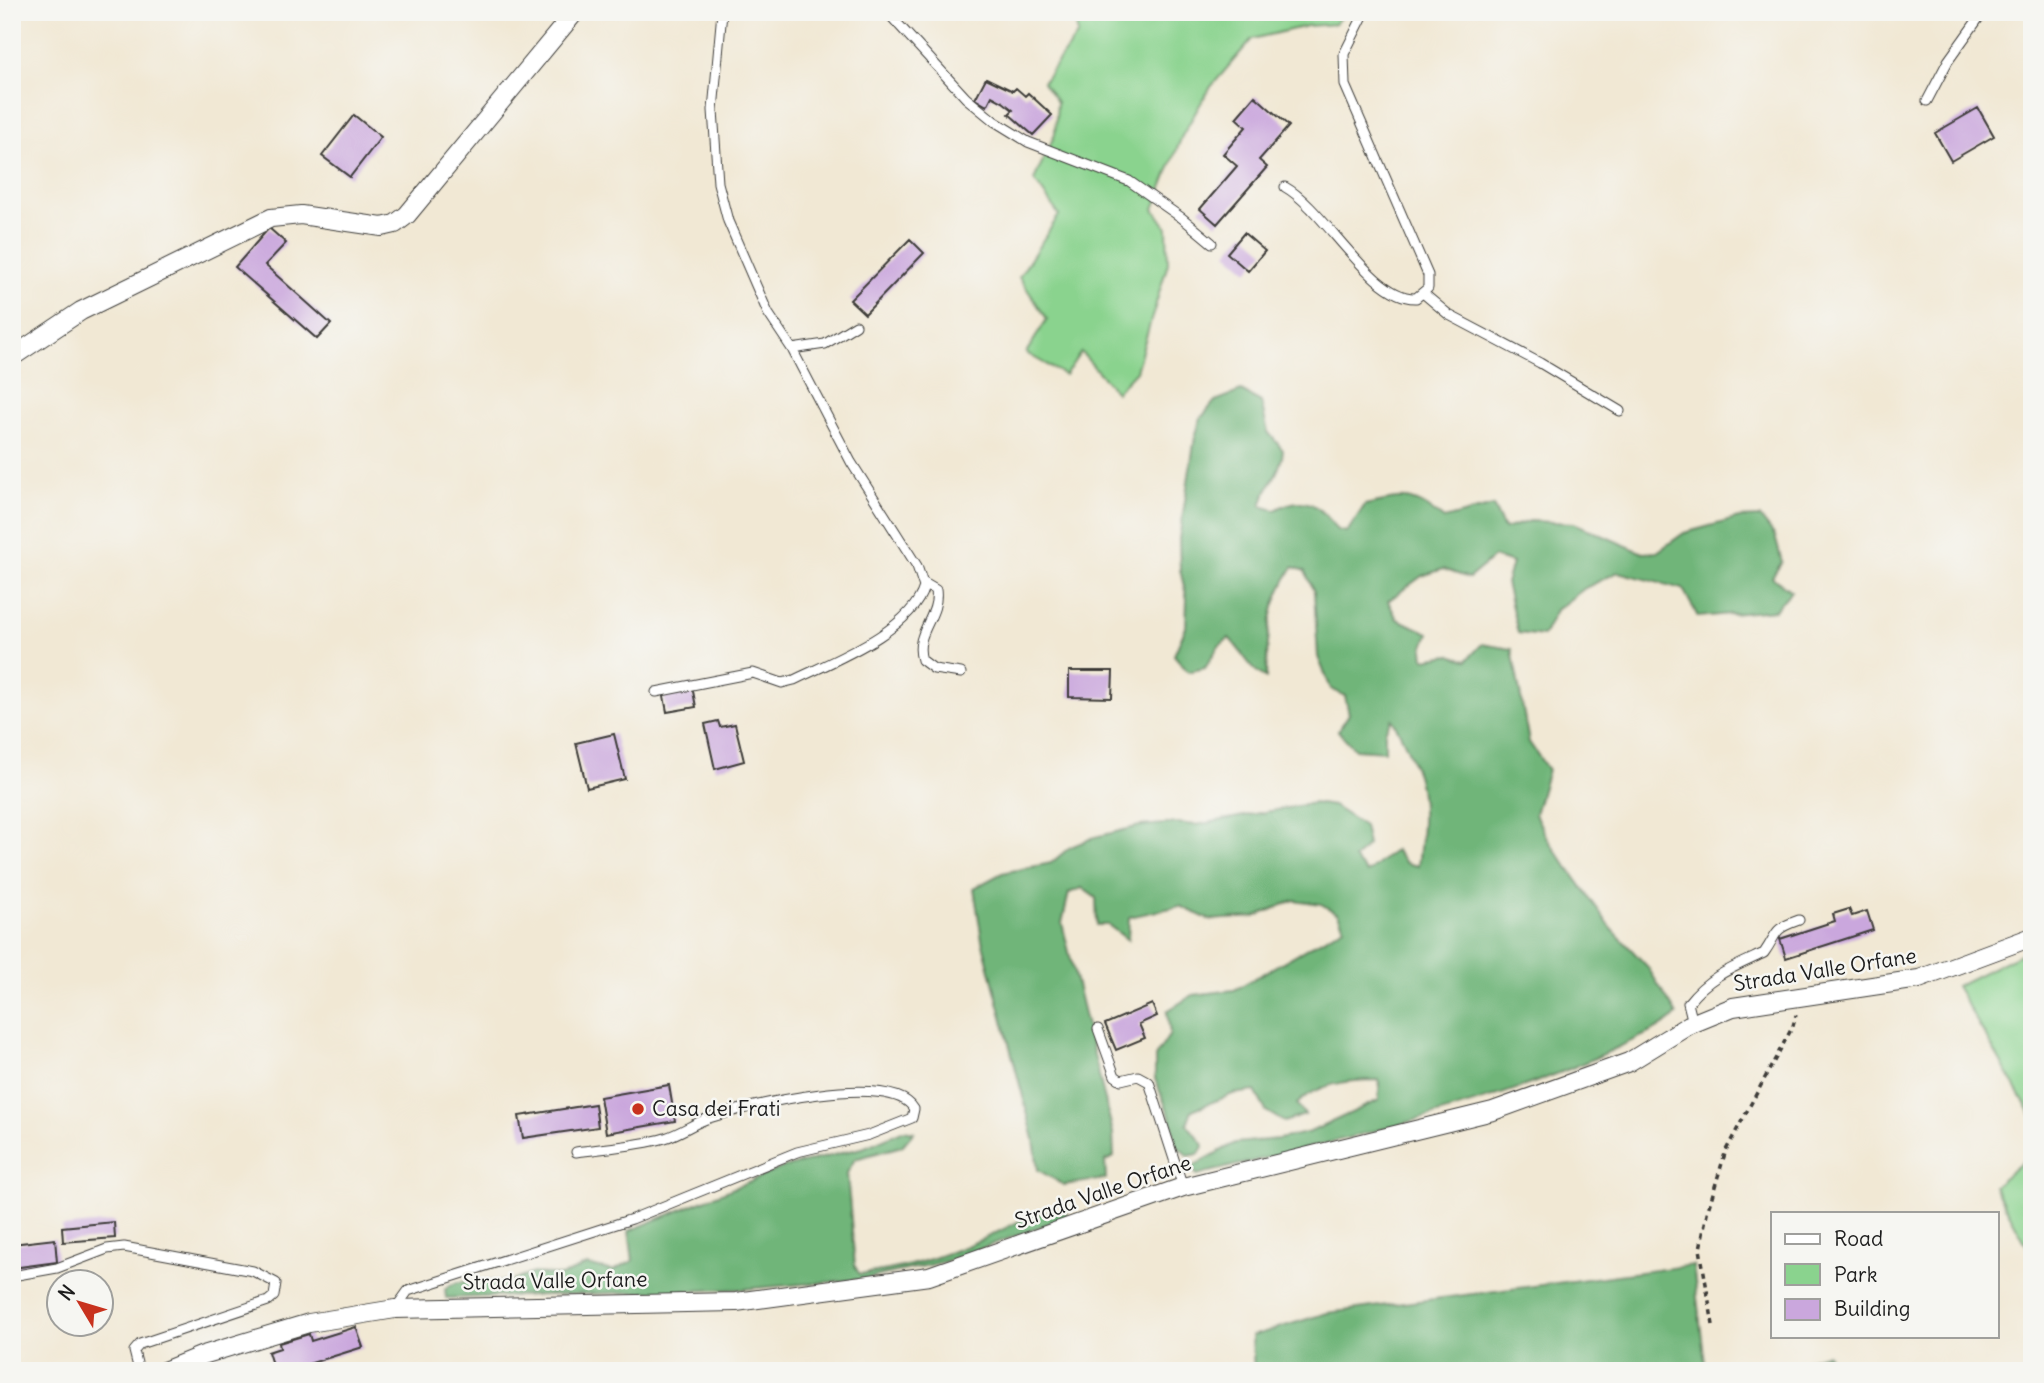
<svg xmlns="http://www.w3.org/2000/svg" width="2044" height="1383" viewBox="0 0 2044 1383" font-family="Delius,sans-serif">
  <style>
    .green { fill: #8ad38e; stroke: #537855; stroke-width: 2 }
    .forest { fill: #6fb579; stroke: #46684a; stroke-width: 2 }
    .building { fill: #caa7dd }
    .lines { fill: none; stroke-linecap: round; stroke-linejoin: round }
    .lane-casing { stroke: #3c3b38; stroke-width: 11 }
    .street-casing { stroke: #3c3b38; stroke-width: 20 }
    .path { stroke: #3c3b38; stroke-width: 3.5; stroke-dasharray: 5 5; stroke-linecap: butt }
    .lane { stroke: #fff; stroke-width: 9 }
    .street { stroke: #fff; stroke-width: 18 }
    .poi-dot { fill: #c8321e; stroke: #f6f6f2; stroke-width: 2.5 }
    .labels { text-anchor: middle; stroke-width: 5; stroke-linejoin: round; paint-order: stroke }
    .street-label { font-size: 21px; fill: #1c1c1c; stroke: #f6f6f2 }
    .poi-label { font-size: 21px; fill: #1c1c1c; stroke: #f6f6f2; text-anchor: start }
  </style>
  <rect width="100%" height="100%" fill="#f6f6f2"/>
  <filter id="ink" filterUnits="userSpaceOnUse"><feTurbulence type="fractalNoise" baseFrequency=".0143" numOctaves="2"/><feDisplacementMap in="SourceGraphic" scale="14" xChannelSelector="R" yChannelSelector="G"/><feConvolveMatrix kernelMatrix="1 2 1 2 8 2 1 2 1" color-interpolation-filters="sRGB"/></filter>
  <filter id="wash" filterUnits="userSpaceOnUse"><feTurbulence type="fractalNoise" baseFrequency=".00686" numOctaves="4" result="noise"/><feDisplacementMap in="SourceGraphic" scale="28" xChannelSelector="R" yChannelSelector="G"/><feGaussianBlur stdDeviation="1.57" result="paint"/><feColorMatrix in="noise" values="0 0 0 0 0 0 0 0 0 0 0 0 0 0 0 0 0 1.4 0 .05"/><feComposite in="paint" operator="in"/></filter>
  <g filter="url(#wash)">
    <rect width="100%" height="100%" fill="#f1e8d4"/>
    <path class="green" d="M1073,12H1344L1335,24L1307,26L1252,39L1209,89L1182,136L1154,209L1167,228L1168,263L1136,371L1116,392L1081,352L1065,375L1026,353L1047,319L1019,277L1059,215L1034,180L1055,134L1057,102L1043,82L1078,34Z
      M2032,948V1115L1956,986Z
      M2032,1154V1255L1994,1186Z"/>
    <path class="forest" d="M1241,391L1261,402L1268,432L1283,450C1282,471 1267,485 1261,506L1275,510C1305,493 1319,504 1337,530L1347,532L1365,505C1405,496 1411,494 1444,519L1493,506L1504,529L1530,521L1574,523L1643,553L1657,552L1684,533L1739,518L1760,517L1775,536L1782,562L1772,577L1791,591L1775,610L1698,617L1683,589L1618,572L1585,588L1556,610L1543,636L1518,633L1506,583L1512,563L1494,557L1469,578L1443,569L1422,576L1388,601L1397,619L1429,633L1423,649L1424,659L1450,655L1467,660L1482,644L1512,649L1529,742L1548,770L1535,814L1548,840L1612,929L1647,966L1677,1015C1660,1030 1641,1036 1621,1046C1489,1110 1339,1139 1197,1175L1191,1167L1235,1143L1279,1139L1310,1132L1379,1100V1080C1351,1080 1317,1083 1297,1104L1305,1115L1284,1122L1266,1111L1255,1091L1233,1094L1192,1110L1187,1124L1204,1145L1199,1154L1188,1156L1176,1145L1172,1122L1155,1079V1057L1170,1034L1167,1011L1193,995L1234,990L1344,927L1338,914L1321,904L1294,900L1255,917L1210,920L1180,906L1129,917L1128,940L1108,925H1097L1096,898L1082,888L1069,893L1062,923L1113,1133L1114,1157L1105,1161L1106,1179L1064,1185L1038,1170L1034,1139L982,940L974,888L1002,873L1051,863L1070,847L1095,837L1140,826L1178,823L1196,825L1313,803L1333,806L1364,826L1368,845L1354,859L1367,873L1395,850L1406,863L1418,866C1426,802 1425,776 1392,719L1385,731V751L1355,749L1338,731L1349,714L1345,696L1331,689L1318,657L1314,592L1305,571L1293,567C1268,605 1268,633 1266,678C1249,669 1243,652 1229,638L1219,646L1205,668L1188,672L1174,655L1186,627L1187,599L1180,570L1179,539L1195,437L1201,418L1215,401Z
      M904,1130L914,1132L902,1146L855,1159L847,1173L855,1266L859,1274C901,1271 947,1255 985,1238C1013,1226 1035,1208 1066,1212L1067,1217L947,1261L865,1279L744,1289L446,1298L445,1289L457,1282L512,1281L533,1273L561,1276L587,1265L613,1271L633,1261L629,1231L782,1168L865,1147Z
      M1693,1265L1706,1371H1254L1252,1336L1327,1313Z
      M1827,1353L1835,1371H1776Z"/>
    <g id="blocks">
      <path class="building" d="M986,78L1013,91L1016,88L1025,96L1028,93L1052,115L1033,135L1009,114L1013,110L1003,102L992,96L987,106L975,99Z
        M1255,96L1289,126L1259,160L1267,167L1217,224L1200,209L1237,166L1223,154L1246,127L1236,118Z
        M1978,108L1994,136L1951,161L1935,133Z
        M354,115L381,137L350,177L322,156Z
        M269,228L286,243L265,265L331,324L317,339L235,267Z
        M1244,233L1265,251L1248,271L1227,253Z
        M910,239L924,253L865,314L850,300Z
        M1069,671H1113L1112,698L1069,697Z
        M692,686L696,707L667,712L663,691Z
        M718,721L720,727L735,724L744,761L715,769L705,724Z
        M614,734L625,779L587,788L576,743Z
        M1849,909L1852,916L1867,911L1873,930L1786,958L1780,939L1835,921L1833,914Z
        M1152,1004L1157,1016L1139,1024L1145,1038L1116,1050L1105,1024Z
        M669,1085L675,1121L606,1133L600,1097Z
        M595,1104L598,1127L523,1138L519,1116Z
        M114,1222L115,1238L63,1242L62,1227Z
        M55,1239L57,1262L12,1268V1244Z
        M356,1327L363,1347L286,1371H274L268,1352L280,1348L279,1343L309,1334L311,1341Z"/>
    </g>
  </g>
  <g filter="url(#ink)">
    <use href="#blocks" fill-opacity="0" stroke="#3c3b38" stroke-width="2"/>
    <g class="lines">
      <g class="lane-casing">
        <path id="lane" d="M887,12L966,98L994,121L1028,142L1129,181L1182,218L1212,243
          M1927,101L1948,61L1983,12
          M1285,187C1325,209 1372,300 1416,298L1428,288V275L1345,85L1344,54L1365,12
          M1423,293L1449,315L1540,363L1620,411
          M792,349L825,344L856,325
          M924,583L936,590C940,617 913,633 922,660L934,669L961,673
          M656,692L753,673L782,683L794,680C833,661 911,631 924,587L917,566L851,462L792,349L768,313L728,221L718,183L713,110L722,12
          M1693,1023L1688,1003C1709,976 1734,967 1764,953C1779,932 1771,930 1799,920
          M1098,1029L1115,1076L1121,1080L1138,1076L1149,1082L1183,1187
          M12,1276L57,1268L107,1249L124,1247L253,1271L276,1283L274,1296L268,1301L140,1344L134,1351L139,1371
          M395,1309L408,1291L632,1219L797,1152L869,1135L912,1118L914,1109C892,1070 746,1106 709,1118C694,1123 681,1133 665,1138C638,1146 605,1148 576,1152"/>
      </g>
      <g class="street-casing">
        <path id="street" d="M12,357L81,311L271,218L301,215L382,227L395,224L407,215L575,12
          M164,1371L203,1355L309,1323L395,1309L736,1302L929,1276L1183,1187L1493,1111L1629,1062L1689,1025L1733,1007L1919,979L2032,937"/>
      </g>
      <path class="path" d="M1713,1325L1700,1249L1707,1213L1726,1150L1793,1026L1796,1015"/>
      <use href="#lane" class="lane"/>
      <use href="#street" class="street"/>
    </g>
  </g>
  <circle class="poi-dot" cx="638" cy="1109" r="7"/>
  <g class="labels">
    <g class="street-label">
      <text transform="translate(1825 970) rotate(-9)" y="7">Strada Valle Orfane</text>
      <text transform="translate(1103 1192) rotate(-19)" y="7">Strada Valle Orfane</text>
      <text transform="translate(555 1281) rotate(-1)" y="7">Strada Valle Orfane</text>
    </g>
    <g class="poi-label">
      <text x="652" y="1116">Casa dei Frati</text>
    </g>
  </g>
  <rect width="2044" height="1383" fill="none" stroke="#f6f6f2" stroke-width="42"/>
  <rect x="1771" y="1212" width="228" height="126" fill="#f6f6f2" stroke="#9f9f9c" stroke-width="2"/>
  <rect x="1785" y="1234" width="35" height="10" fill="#ffffff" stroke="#9f9f9c" stroke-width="2"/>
  <text x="1834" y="1246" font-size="21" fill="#1c1c1c">Road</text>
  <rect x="1785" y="1264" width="35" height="21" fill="#8ad38e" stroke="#9f9f9c" stroke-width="2"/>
  <text x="1834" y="1282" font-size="21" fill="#1c1c1c">Park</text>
  <rect x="1785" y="1299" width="35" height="21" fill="#caa7dd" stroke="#9f9f9c" stroke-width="2"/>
  <text x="1834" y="1316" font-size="21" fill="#1c1c1c">Building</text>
  <g transform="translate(80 1303) rotate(308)"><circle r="33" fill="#f6f6f2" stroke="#9f9f9c" stroke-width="2"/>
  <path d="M0-5L12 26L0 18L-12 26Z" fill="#c8321e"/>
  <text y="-10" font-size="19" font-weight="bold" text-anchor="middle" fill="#1c1c1c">N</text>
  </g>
</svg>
